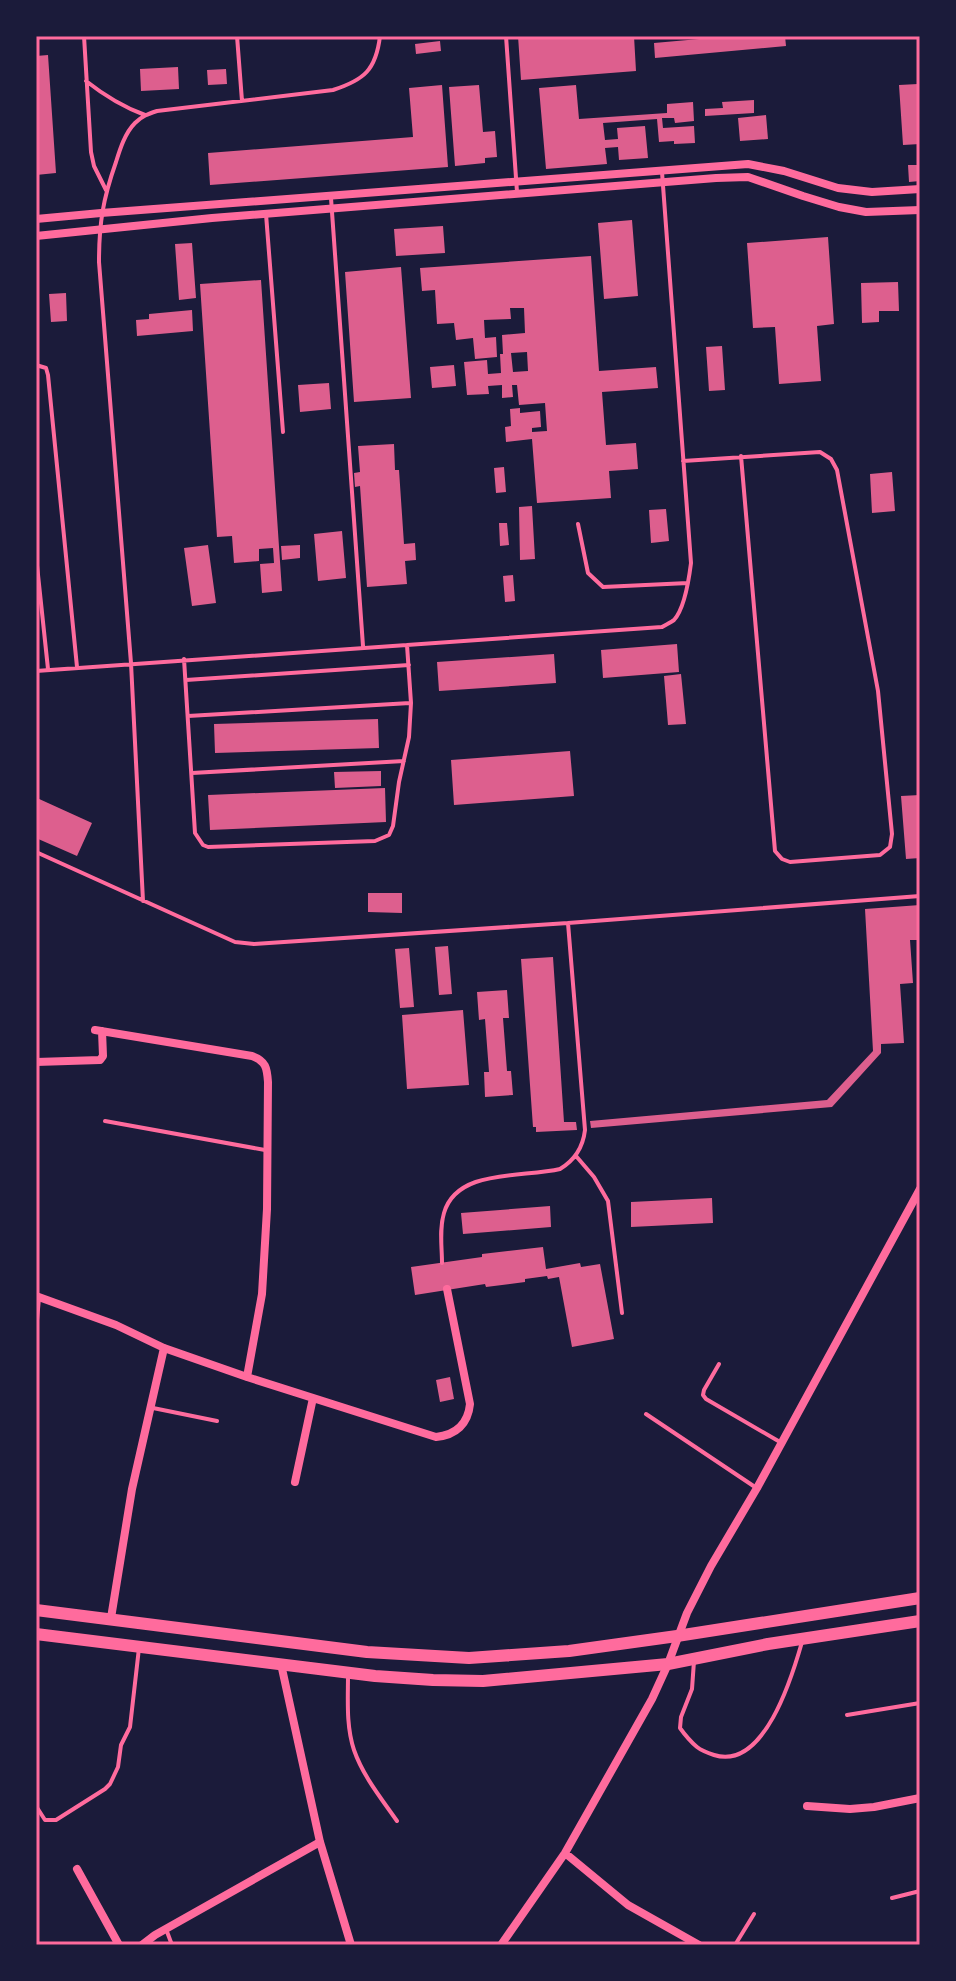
<svg xmlns="http://www.w3.org/2000/svg" width="956" height="1981" viewBox="0 0 956 1981" font-family="'Exo 2',sans-serif">
  <style>
    .building { fill: #dd5f8e; fill-rule: evenodd }
    .lines { fill: none; stroke-linecap: round; stroke-linejoin: round }
    .service { stroke: #ff6b9d; stroke-width: 4 }
    .minor { stroke: #ff6b9d; stroke-width: 8 }
    .primary { stroke: #ff6b9d; stroke-width: 12 }
    .neatline { fill: none; stroke: #ff6b9d; stroke-width: 3 }
  </style>
  <rect width="100%" height="100%" fill="#1b1b3a"/>
  <path class="building" d="M518,36H634L636,71L521,80Z
    M733,36H785L786,46L655,58L654,43Z
    M440,41L441,51L416,54L415,44Z
    M48,55L56,173L36,175V56Z
    M178,67L179,89L141,91L140,69Z
    M226,69L227,84L208,85L207,70Z
    M918,84L920,144L903,145L899,85Z
    M442,85L448,167L210,185L208,153L413,137L409,88Z
    M479,85L483,132L495,131L497,157L485,158V163L455,166L449,87Z
    M576,85L579,119L667,113V104L693,102L694,121L675,123L674,118H662L663,128L694,126L695,143L674,144V141L659,142L657,119L603,123L605,140L618,139L617,128L645,126L648,158L619,160L618,147L605,148L607,164L546,169L539,88Z
    M754,100V113L705,116V109L723,108L722,102Z
    M766,115L768,139L740,141L738,118Z
    M908,165H920V181L909,182Z
    M632,220L638,296L604,299L598,223Z
    M443,226L445,253L396,256L394,229Z
    M828,237L834,324L817,326L821,381L779,384L775,327L753,328L747,243Z
    M192,243L196,298L179,300L175,244Z
    M591,256L599,371L656,367L658,388L602,392L606,445L636,443L638,469L609,471L611,498L537,503L532,439L506,442L505,427L511,426L510,409L520,408V413L540,411L541,427L532,428V432L547,431L545,403L519,405L517,385H512L513,397L502,398V385L488,386L489,394L467,395L464,362L487,360L488,374L501,373L500,354H503L502,335L525,333L524,308H510L511,319L484,320L485,338L496,337L497,357L475,359L473,338L456,340L454,323L437,324L435,290L422,291L420,268ZM527,352L528,371L513,372L511,353Z
    M401,267L411,398L354,402L345,272Z
    M261,280L282,591L262,593L260,564L274,563L273,548L259,549V561L234,563L232,536L217,537L200,284Z
    M898,282L899,311H879V322L862,323L861,283Z
    M66,293L67,321L51,322L49,294Z
    M192,310L193,331L137,336L136,320L149,319V314Z
    M722,346L725,390L709,391L706,347Z
    M454,365L456,386L432,388L430,367Z
    M329,383L331,409L300,412L298,385Z
    M394,444L395,470H399L404,544L415,543L416,560L405,561L407,584L367,587L360,486L355,487L354,473L360,472L358,446Z
    M504,467L506,492L496,493L494,468Z
    M892,472L895,511L872,513L870,474Z
    M532,506L535,559L520,560L519,507Z
    M666,509L669,541L651,543L649,510Z
    M499,523H507L509,545L500,546Z
    M342,531L346,578L318,581L314,534Z
    M208,545L216,603L192,606L184,548Z
    M300,545V558L282,560L281,546Z
    M513,575L515,601L505,602L503,576Z
    M677,644L679,672L603,678L601,650Z
    M554,654L556,683L439,691L437,662Z
    M681,674L686,724L668,725L664,676Z
    M378,719L379,748L215,753L214,724Z
    M570,751L574,796L454,805L451,760Z
    M381,771V786L335,788L334,772Z
    M385,788L386,822L210,830L208,795Z
    M920,795V858L906,859L901,796Z
    M37,798L92,823L77,856L36,838Z
    M368,893H402V913L368,912Z
    M920,905V940H910L913,983L900,984L904,1043L881,1044V1053L832,1107L591,1128L590,1121L827,1100L873,1051L865,909Z
    M448,946L452,994L439,995L435,947Z
    M409,948L414,1007L400,1008L395,949Z
    M553,957L564,1122H576L577,1130L536,1132V1127H533L521,959Z
    M507,990L509,1018H503L507,1071H511L513,1095L485,1097L484,1072H489L485,1019L479,1020L477,992Z
    M463,1010L469,1085L407,1089L402,1015Z
    M712,1198L713,1223L631,1227V1202Z
    M550,1206L551,1227L463,1234L461,1213Z
    M543,1247L546,1269L580,1263L581,1267L600,1264L614,1339L572,1347L559,1277L548,1279L547,1276L525,1279V1282L486,1287L485,1284L415,1295L411,1267L482,1257V1254Z
    M450,1377L454,1399L440,1402L436,1380Z"/>
  <g class="lines">
    <path class="service" d="M84,36L91,152L94,166L106,190
      M237,36L242,101
      M506,36L517,192
      M86,81C105,96 123,107 145,115
      M331,198L363,646
      M266,214L283,432
      M36,365L46,368L48,375L77,667
      M683,461L820,452L831,459L837,470L878,691L892,834L890,847L880,855L790,862L782,859L775,851L741,456
      M578,524L588,573L603,587L688,583
      M36,556L48,669
      M184,659L195,833L203,845L208,847L375,841L389,835L393,826L399,782L409,737L411,703L407,645
      M36,671L662,627C665,625 672,622 674,620C685,608 689,579 691,563L662,172
      M186,680L409,665
      M188,716L410,703
      M192,773L404,761
      M36,852L235,942L254,944L568,923L920,896
      M143,901L131,663L99,262C99,223 103,199 116,162C120,149 125,133 135,123C142,116 148,114 157,111L333,90C364,80 376,70 380,36
      M105,1121L265,1150
      M576,1156L594,1177L608,1201L622,1313
      M442,1263C442,1247 439,1229 444,1213C457,1168 523,1178 560,1169C575,1160 583,1147 585,1130L568,923
      M36,1331L39,1298
      M719,1364L704,1390L703,1395L706,1399L780,1442
      M153,1408L217,1421
      M646,1414L755,1487
      M694,1661L692,1689L681,1717L680,1728C685,1735 691,1742 697,1747C702,1751 708,1753 714,1755C764,1771 792,1677 802,1642
      M348,1675C348,1700 346,1726 354,1750C363,1776 381,1798 397,1821
      M847,1715L920,1703
      M36,1806L45,1820H56L105,1789L110,1784L118,1767L121,1745L130,1727L139,1648
      M892,1898L920,1891
      M166,1929L172,1945
      M735,1945L754,1914"/>
    <path class="minor" d="M36,219L101,213L748,164L784,171L838,188L872,192L920,189
      M36,236L212,218L716,178L748,177L803,196L839,207L866,212L920,210
      M95,1030L252,1056C266,1061 267,1068 268,1082L267,1209L262,1294L247,1377
      M36,1062L100,1060L103,1056L102,1031
      M36,1296L116,1325L164,1348L247,1377L436,1437C456,1435 468,1424 470,1404L447,1289
      M295,1482L313,1398
      M111,1618L132,1489L164,1348
      M281,1664L320,1842L351,1945
      M807,1806L850,1809L874,1807L920,1798
      M565,1853L628,1905L699,1945
      M77,1869L119,1945
      M142,1945L155,1935L320,1842
      M501,1945L565,1853L652,1699L668,1664L687,1613L711,1566L757,1488L920,1189"/>
    <path class="primary" d="M36,1610L367,1652L469,1658L569,1651L677,1636L920,1598
      M36,1634L375,1676L433,1680L483,1681L668,1664L768,1644L920,1621"/>
  </g>
  <rect width="956" height="1981" fill="none" stroke="#1b1b3a" stroke-width="76"/>
  <rect x="38" y="38" width="880" height="1905" class="neatline"/>
</svg>
